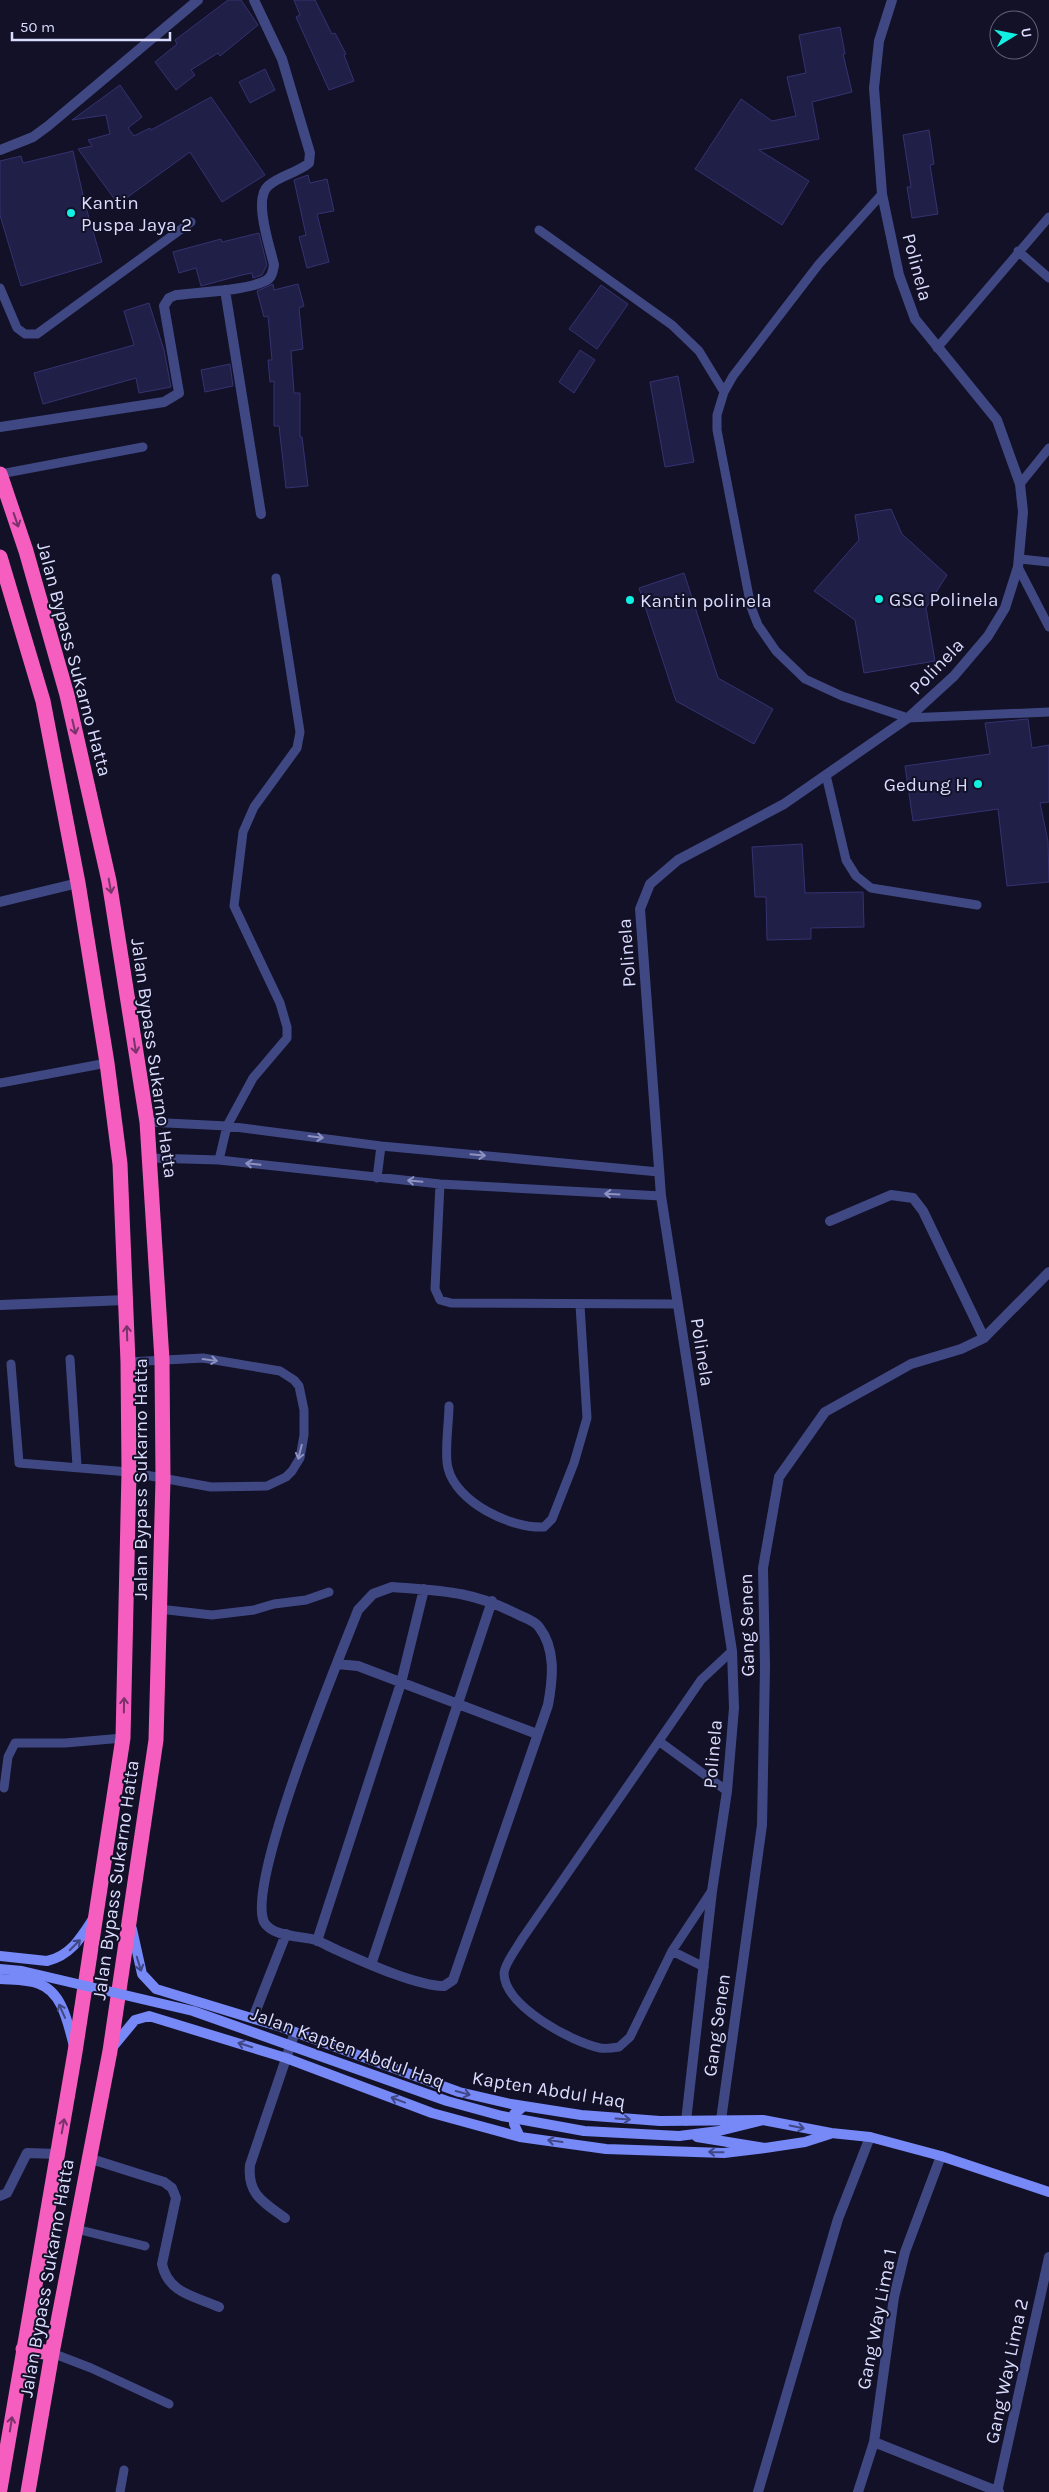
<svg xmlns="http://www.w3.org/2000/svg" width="1049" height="2492" viewBox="0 0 1049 2492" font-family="Karla,sans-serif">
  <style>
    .building { fill: #201f47; stroke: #353271 }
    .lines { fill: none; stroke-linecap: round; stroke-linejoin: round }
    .lane { stroke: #404883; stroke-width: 9 }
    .street { stroke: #404883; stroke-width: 10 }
    .secondary { stroke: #7788f7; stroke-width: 10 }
    .highway { stroke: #f55dbe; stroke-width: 15 }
    .secondary-bridge { stroke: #7788f7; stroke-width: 10 }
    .oneway { stroke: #78336b }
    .oneway2 { stroke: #8d92c0 }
    .oneway3 { stroke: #3f4785 }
    .poi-dot { fill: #12f0e3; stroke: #121127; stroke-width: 2 }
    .labels { text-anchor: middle; stroke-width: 4; stroke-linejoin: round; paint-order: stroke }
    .poi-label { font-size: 19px; fill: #dadcfd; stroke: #121127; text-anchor: start }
    .street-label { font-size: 19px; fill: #dadcfd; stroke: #121127 }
  </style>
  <rect width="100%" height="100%" fill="#121127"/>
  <path class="building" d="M228,0H241L258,25L220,56L218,53L191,70L195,75L176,90L155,62L177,44L175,40Z
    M294,0H315L332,34L335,33L346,54L344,55L354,81L329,90L296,17L300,15Z
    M840,27L845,54H843L852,92L812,102L819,139L759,150L809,181L782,225L695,169L741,99L772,121L796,116L787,77L806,73L799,35Z
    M265,69L275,90L250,103L239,82Z
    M120,85L142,117L128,128L134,136L150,128L151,130L211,97L265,175L222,202L190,152L118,204L78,149L92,146L88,140L110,134L106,115L72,120Z
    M929,130L934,164L930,165L938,214L912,218L907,187H911L903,135Z
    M73,151L85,204L102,262L21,286L0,215V161L21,156L23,163Z
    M308,175L310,183L327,179L334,211L317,214L329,262L307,268L299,237L306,235L294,180Z
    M259,233L267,265L262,275L253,278L252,273L242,275L201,286L196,268L179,273L173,252L221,239L222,242Z
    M273,284L274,290L298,284L304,306L299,308L303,349L291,351L294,393H300V437H302L308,486L286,488L279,426H274V381L270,382L268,360H272L268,316L264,317L257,291Z
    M601,285L628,304L597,349L569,329Z
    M149,303L164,350L171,387L139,393L136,378L43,404L34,373L134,345L124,311Z
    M580,350L595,360L574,393L559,382Z
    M230,364L233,386L205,392L201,370Z
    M678,376L694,462L665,467L650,382Z
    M891,509L902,534L947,575L926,608L935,661L864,673L855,620L814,591L859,540L855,515Z
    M684,573L718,678L773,709L754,744L676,701L639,588Z
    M1028,719L1032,748L1049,745V802L1040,803L1048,841L1049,882L1007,886L998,809L913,821L905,766L990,754L985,723Z
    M802,844L805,893L863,892L864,927L811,928V939L767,940L766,897H755L752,847Z"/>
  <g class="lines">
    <path class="lane" d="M882,194L819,264L733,376L724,392L717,415V430L751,607L758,625L776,651L805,679L842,696L908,718L1049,712
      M539,230L672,325L699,351L724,392
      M1018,251L1049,278
      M0,288L17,328L25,334H37L191,222
      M937,348L1049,217
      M0,474L143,447
      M1020,484L1049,448
      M1020,559L1049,562
      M1018,567L1049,627
      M826,775L846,860L856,876L871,888L977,905
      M0,1083L107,1063
      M147,1122L227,1126L381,1146L659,1172
      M151,1158L219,1160L440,1184L661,1196
      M219,1160L227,1126L253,1078L287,1038V1027L280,1003L234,906L243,832L254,807L297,748L300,732L276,578
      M377,1178L381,1146
      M440,1184L435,1289L440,1300L451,1303L677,1304
      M70,1359L77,1466
      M11,1364L19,1463L129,1472L211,1487L267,1486L286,1477L292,1471L300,1458L304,1435V1410L299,1386L294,1380L280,1371L203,1358L128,1362
      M449,1406C449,1422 444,1454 448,1468C456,1502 511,1529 544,1527L552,1519L574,1463L587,1418L580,1305
      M159,1609L212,1615L254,1610L274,1604L306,1600L329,1592
      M660,1742L727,1791
      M4,1788L8,1757L15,1743H65L123,1738
      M711,1892L672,1951L630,2037L619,2047C613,2048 606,2049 600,2048C572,2042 504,2006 504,1973C505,1963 517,1948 522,1939L701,1680L732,1651
      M672,1951L704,1967
      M76,2229L145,2246
      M52,2353L91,2368L169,2404
      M120,2492L124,2470"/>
    <path class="street" d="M0,150L33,137L48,126L198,0
      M225,290L261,514
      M0,427L164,402L179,393L164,306L169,298L176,295C200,292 244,291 265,281C272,278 273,271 274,265C270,247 253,199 268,186C279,176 297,173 309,163L310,153L282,59L254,0
      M0,902L78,883
      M830,1221L891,1195L913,1198L923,1211L984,1338
      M0,1305L126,1300
      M392,1587C444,1591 472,1591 519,1615C525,1618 535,1621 539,1627C556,1649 553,1678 548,1705L453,1980L444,1986C416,1986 362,1961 337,1950C330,1947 323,1943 316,1940C302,1936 272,1937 264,1922C246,1882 339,1659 358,1610L373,1594Z
      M337,1664L358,1666L537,1734
      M317,1941L401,1683L424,1589
      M371,1965L492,1601
      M253,2018L286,1934
      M721,2120L762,1825L765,1666L763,1568L779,1477L825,1412L911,1364L961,1349L984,1338L1049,1272
      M686,2121L712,1891L727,1791L734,1708L732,1651L661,1196L640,909L650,884L678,860L784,804L908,718L954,676L988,636L1005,608L1018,567L1023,512L1020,484L997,420L915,319L899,275L882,194L874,88L879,41L892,0
      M88,2158L164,2182L172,2188L176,2198L162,2264C168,2293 194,2296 219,2307
      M0,2196L7,2193L27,2153L58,2154
      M285,2218C263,2202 247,2194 250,2165L295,2032
      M874,2442L999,2492
      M758,2492L838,2219L870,2137
      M858,2492L874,2442L894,2297L905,2252L941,2156
      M997,2492L1049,2257"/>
    <path class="secondary" d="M132,1929L142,1974L156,1989L281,2027L459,2092L511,2104L581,2115L660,2121L763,2120
      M0,1956L47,1961C70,1956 81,1938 93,1919
      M0,1979C12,1980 27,1979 39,1984C63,1992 68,2025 74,2046
      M111,2049L135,2020L149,2016L286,2058L432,2113L520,2137L606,2149L724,2153L765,2148
      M679,2136L719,2131L763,2120L831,2133L870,2137L941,2156L1049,2192
      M520,2137L514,2124V2114L524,2106
      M697,2137L765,2148L805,2142L830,2134"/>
    <path class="highway" d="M0,474L26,551L67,695L109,881L147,1122L162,1360L163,1479L156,1740L110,2051L52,2353L28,2492
      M0,557L43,701L78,883L107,1063L120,1164L128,1362L129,1472L123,1738L75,2052L0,2489
      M23,2349L52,2353"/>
    <path class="secondary-bridge" d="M0,1969L22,1971L193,2011L447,2101L502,2116L584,2131L679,2136"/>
  </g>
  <defs><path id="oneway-shaft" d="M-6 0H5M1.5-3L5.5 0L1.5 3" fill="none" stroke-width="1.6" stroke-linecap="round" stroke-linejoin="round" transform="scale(1.25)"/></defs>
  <g class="oneway">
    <use href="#oneway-shaft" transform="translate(16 520) rotate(71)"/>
    <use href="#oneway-shaft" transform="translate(74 727) rotate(77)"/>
    <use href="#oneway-shaft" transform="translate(110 886) rotate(80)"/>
    <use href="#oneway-shaft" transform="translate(135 1046) rotate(81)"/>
    <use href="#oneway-shaft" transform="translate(127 1333) rotate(-92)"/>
    <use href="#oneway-shaft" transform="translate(124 1705) rotate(-89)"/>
    <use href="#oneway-shaft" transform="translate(63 2126) rotate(-80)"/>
    <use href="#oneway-shaft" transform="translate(11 2424) rotate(-81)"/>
  </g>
  <g class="oneway2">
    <use href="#oneway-shaft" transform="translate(316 1137) rotate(7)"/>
    <use href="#oneway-shaft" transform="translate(478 1155) rotate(5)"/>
    <use href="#oneway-shaft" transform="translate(253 1164) rotate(-174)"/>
    <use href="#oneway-shaft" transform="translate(415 1181) rotate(-175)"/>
    <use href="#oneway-shaft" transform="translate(612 1194) rotate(-177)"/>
    <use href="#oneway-shaft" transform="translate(210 1360) rotate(8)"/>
    <use href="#oneway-shaft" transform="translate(300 1452) rotate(104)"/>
  </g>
  <g class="oneway3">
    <use href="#oneway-shaft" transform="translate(75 1945) rotate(-45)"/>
    <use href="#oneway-shaft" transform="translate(139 1964) rotate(73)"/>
    <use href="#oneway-shaft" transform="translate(62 2011) rotate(-114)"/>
    <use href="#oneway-shaft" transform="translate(245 2045) rotate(-162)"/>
    <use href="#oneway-shaft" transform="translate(463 2093) rotate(15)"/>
    <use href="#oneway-shaft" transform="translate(398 2100) rotate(-159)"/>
    <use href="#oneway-shaft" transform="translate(623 2119) rotate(4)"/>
    <use href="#oneway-shaft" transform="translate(797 2127) rotate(11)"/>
    <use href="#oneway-shaft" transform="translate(555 2141) rotate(-172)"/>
    <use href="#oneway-shaft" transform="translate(716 2152) rotate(-179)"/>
  </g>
  <g class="poi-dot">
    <circle cx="71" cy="213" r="5"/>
    <circle cx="879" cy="599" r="5"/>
    <circle cx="630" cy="600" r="5"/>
    <circle cx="978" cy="784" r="5"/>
  </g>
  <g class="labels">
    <g class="poi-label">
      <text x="81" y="209">Kantin<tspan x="81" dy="22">Puspa Jaya 2</tspan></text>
      <text x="889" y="606">GSG Polinela</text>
      <text x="640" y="607">Kantin polinela</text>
      <text x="968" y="791" text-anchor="end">Gedung H</text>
    </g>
    <g class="street-label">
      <text transform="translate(918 267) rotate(75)" y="7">Polinela</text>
      <text transform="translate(75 659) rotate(75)" y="7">Jalan Bypass Sukarno Hatta</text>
      <text transform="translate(936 666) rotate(-46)" y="7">Polinela</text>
      <text transform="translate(626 953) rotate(-94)" y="7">Polinela</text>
      <text transform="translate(155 1058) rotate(82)" y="7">Jalan Bypass Sukarno Hatta</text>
      <text transform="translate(703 1352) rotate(81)" y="7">Polinela</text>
      <text transform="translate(140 1479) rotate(-90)" y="7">Jalan Bypass Sukarno Hatta</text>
      <text transform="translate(746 1625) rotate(-91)" y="7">Gang Senen</text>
      <text transform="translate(712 1754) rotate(-85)" y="7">Polinela</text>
      <text transform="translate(115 1880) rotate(-82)" y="7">Jalan Bypass Sukarno Hatta</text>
      <text transform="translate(716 2025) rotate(-82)" y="7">Gang Senen</text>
      <text transform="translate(348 2047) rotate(20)" y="7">Jalan Kapten Abdul Haq</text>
      <text transform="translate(549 2089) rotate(9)" y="7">Kapten Abdul Haq</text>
      <text transform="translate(46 2278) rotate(-80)" y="7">Jalan Bypass Sukarno Hatta</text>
      <text transform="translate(876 2319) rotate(-79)" y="7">Gang Way Lima 1</text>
      <text transform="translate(1006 2371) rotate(-78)" y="7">Gang Way Lima 2</text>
    </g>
  </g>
  <g transform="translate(1014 35) rotate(80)"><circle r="24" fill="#121127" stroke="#62627d"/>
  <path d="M0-4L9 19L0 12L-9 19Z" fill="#12f0e3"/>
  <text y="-8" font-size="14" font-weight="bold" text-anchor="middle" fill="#dadcfd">U</text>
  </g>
  <path d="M12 32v8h158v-8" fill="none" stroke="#dadcfd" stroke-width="2.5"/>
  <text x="20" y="32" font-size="15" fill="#dadcfd" stroke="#121127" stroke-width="4" paint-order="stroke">50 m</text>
</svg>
